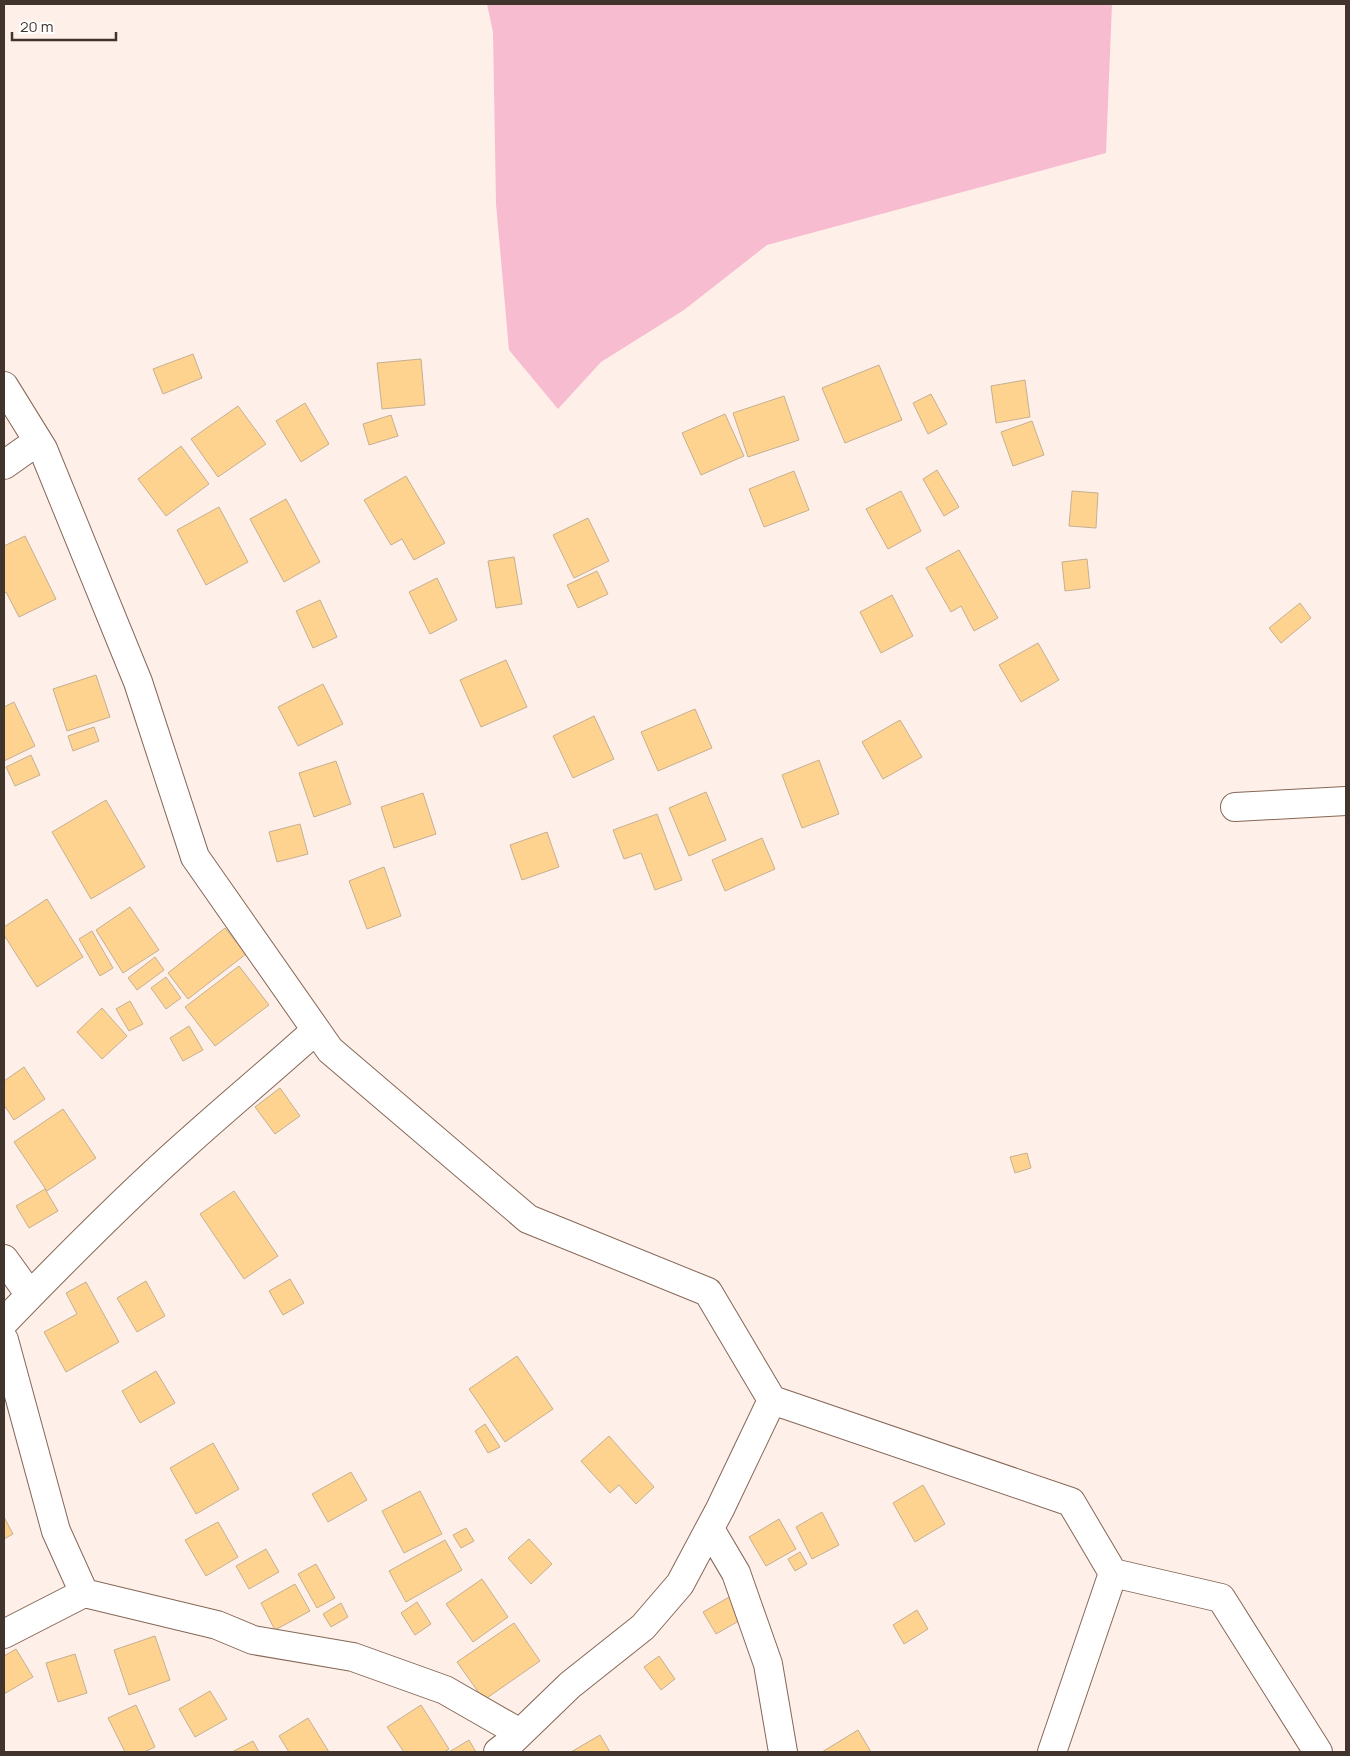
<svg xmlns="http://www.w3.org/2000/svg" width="1350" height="1756" viewBox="0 0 1350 1756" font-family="Manrope,sans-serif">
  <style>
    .water { fill: #f8bcd0 }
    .building { fill: #fed28f; stroke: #c5b093 }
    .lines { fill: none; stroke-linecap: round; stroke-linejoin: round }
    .minor-casing { stroke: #866757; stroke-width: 30 }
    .minor { stroke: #fff; stroke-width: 28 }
  </style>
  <rect width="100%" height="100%" fill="#fef0e8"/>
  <path class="water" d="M487,4H1112L1106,153L767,245L684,310L601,362L558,409L509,350L496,204L493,32Z"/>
  <path class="building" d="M193,354L202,378L163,394L153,369Z
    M421,359L425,405L382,409L377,363Z
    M879,365L902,420L845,443L822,388Z
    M1025,380L1030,417L996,423L991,386Z
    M931,394L947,424L928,434L913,403Z
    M784,396L799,440L748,457L733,413Z
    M305,403L329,444L301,462L276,421Z
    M238,406L266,444L218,477L191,439Z
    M725,414L744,456L701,475L682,433Z
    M391,415L398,436L369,445L363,424Z
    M1032,421L1044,455L1013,466L1001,432Z
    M181,446L209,484L166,516L138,479Z
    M937,470L959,507L944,516L923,479Z
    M794,471L809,510L764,527L749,489Z
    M406,476L445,543L414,560L402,539L391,545L364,500Z
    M901,491L921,531L888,549L866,509Z
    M1072,491L1098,493L1096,528L1069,526Z
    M286,499L320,562L284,582L250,519Z
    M219,507L248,562L206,585L177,530Z
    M588,518L609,561L574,578L553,535Z
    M25,536L56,599L19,617L6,592L4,594V546Z
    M959,550L998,618L974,631L961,606L951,612L926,568Z
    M514,557L522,604L496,608L488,561Z
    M1087,559L1090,588L1065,591L1062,562Z
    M597,571L608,594L578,608L567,585Z
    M437,578L457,620L430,634L409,592Z
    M892,595L913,636L881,653L860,612Z
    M320,600L337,637L313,648L296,611Z
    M1300,603L1311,618L1281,643L1269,628Z
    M1038,643L1059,680L1021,702L999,665Z
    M506,660L527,707L481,727L460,680Z
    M96,675L110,717L67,731L53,689Z
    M323,684L343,724L298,746L278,707Z
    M14,702L35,746L4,761V707Z
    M695,709L712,748L658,771L641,732Z
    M594,716L614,759L573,778L553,736Z
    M900,720L922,757L883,779L862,742Z
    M94,727L99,741L73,751L68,736Z
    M31,755L40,775L15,786L6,767Z
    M819,760L839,814L802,828L782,775Z
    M336,761L351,804L314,817L299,773Z
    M706,792L726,840L689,856L669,808Z
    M423,793L436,834L394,848L381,807Z
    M106,800L145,867L91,899L52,832Z
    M657,814L682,880L655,890L641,853L624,859L613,830Z
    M300,824L308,854L277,862L269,832Z
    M547,832L559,867L522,880L510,845Z
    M762,838L775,869L725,891L712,860Z
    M384,867L401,916L367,929L349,881Z
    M47,899L83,957L37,987L4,935V927Z
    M130,907L159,950L123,973L96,930Z
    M225,928L246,954L188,999L168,973Z
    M92,931L113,968L100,976L79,939Z
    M155,957L164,970L137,990L128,978Z
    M239,966L269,1005L215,1046L185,1007Z
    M166,977L181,998L166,1009L151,988Z
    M130,1001L143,1024L129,1031L116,1009Z
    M102,1008L127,1036L102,1059L77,1032Z
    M189,1026L203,1050L183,1061L170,1038Z
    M24,1067L45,1099L14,1120L4,1105V1081Z
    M280,1088L300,1116L275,1134L255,1107Z
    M63,1109L96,1158L47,1191L14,1142Z
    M1027,1153L1031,1168L1015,1173L1010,1157Z
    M45,1189L58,1211L29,1228L16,1206Z
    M234,1191L278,1256L244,1279L200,1214Z
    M290,1279L304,1303L283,1315L269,1291Z
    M146,1281L165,1316L137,1332L117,1298Z
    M86,1282L119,1342L66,1372L44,1332L77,1314L66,1293Z
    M517,1356L553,1409L505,1442L469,1389Z
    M156,1371L175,1403L140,1423L122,1391Z
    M485,1424L500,1447L488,1453L475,1431Z
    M609,1436L654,1487L636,1504L619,1485L610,1493L581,1461Z
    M213,1443L239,1489L196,1514L170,1468Z
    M351,1472L367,1500L328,1522L312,1494Z
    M923,1485L945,1524L915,1542L893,1503Z
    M420,1491L442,1534L404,1553L382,1511Z
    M822,1512L839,1545L812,1559L796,1527Z
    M4,1517L13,1534L4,1539Z
    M779,1519L796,1549L766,1566L749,1537Z
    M218,1522L238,1557L206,1576L185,1540Z
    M466,1528L474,1541L461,1548L453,1535Z
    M529,1539L552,1564L531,1584L508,1558Z
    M445,1540L462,1570L406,1602L389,1571Z
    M266,1549L279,1572L249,1589L236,1566Z
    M800,1552L807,1564L795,1571L788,1559Z
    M316,1564L335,1598L317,1608L298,1574Z
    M482,1579L508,1617L473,1642L446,1604Z
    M295,1584L310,1611L275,1630L261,1603Z
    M731,1596L744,1618L716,1634L703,1612Z
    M417,1602L431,1624L415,1635L401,1613Z
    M341,1603L348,1617L331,1627L323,1614Z
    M917,1610L928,1629L904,1644L893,1625Z
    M514,1623L540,1661L484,1700L457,1662Z
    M155,1636L170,1680L129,1695L114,1650Z
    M16,1649L33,1677L4,1694V1656Z
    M75,1654L87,1693L58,1702L46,1663Z
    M659,1656L675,1679L661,1690L644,1667Z
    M210,1691L227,1719L195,1737L179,1709Z
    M136,1705L155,1747L144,1752H125L108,1718Z
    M421,1705L449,1749L444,1752H404L387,1727Z
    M308,1718L329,1752H289L279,1736Z
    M858,1730L871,1752H822Z
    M600,1735L610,1752H571Z
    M469,1740L476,1752H449Z
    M253,1741L259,1752H232Z"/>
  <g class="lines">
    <g class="minor-casing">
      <path id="minor" d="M4,386L43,449L138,682L195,857L330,1050L528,1219L708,1292L772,1400L1071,1502L1113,1573L1052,1752
        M4,465L38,441
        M1235,807L1346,801
        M4,1259L30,1295
        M4,1322C62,1262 122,1201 185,1145C228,1106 273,1069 316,1030
        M4,1340L56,1531L84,1593L217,1625L253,1640L353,1657L445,1690L520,1733
        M710,1529L736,1573L768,1664L783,1752
        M1113,1573L1221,1598L1318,1752
        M4,1634L84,1593
        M498,1752L511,1742L570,1685L643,1627L680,1584L720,1509L772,1400"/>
    </g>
    <use href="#minor" class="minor"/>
  </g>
  <rect width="1350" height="1756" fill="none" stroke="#41342c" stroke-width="10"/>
  <path d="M12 32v8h104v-8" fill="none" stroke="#41342c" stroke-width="2.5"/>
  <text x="20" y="32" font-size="15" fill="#41342c" stroke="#ffffff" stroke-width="4" paint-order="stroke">20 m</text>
</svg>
